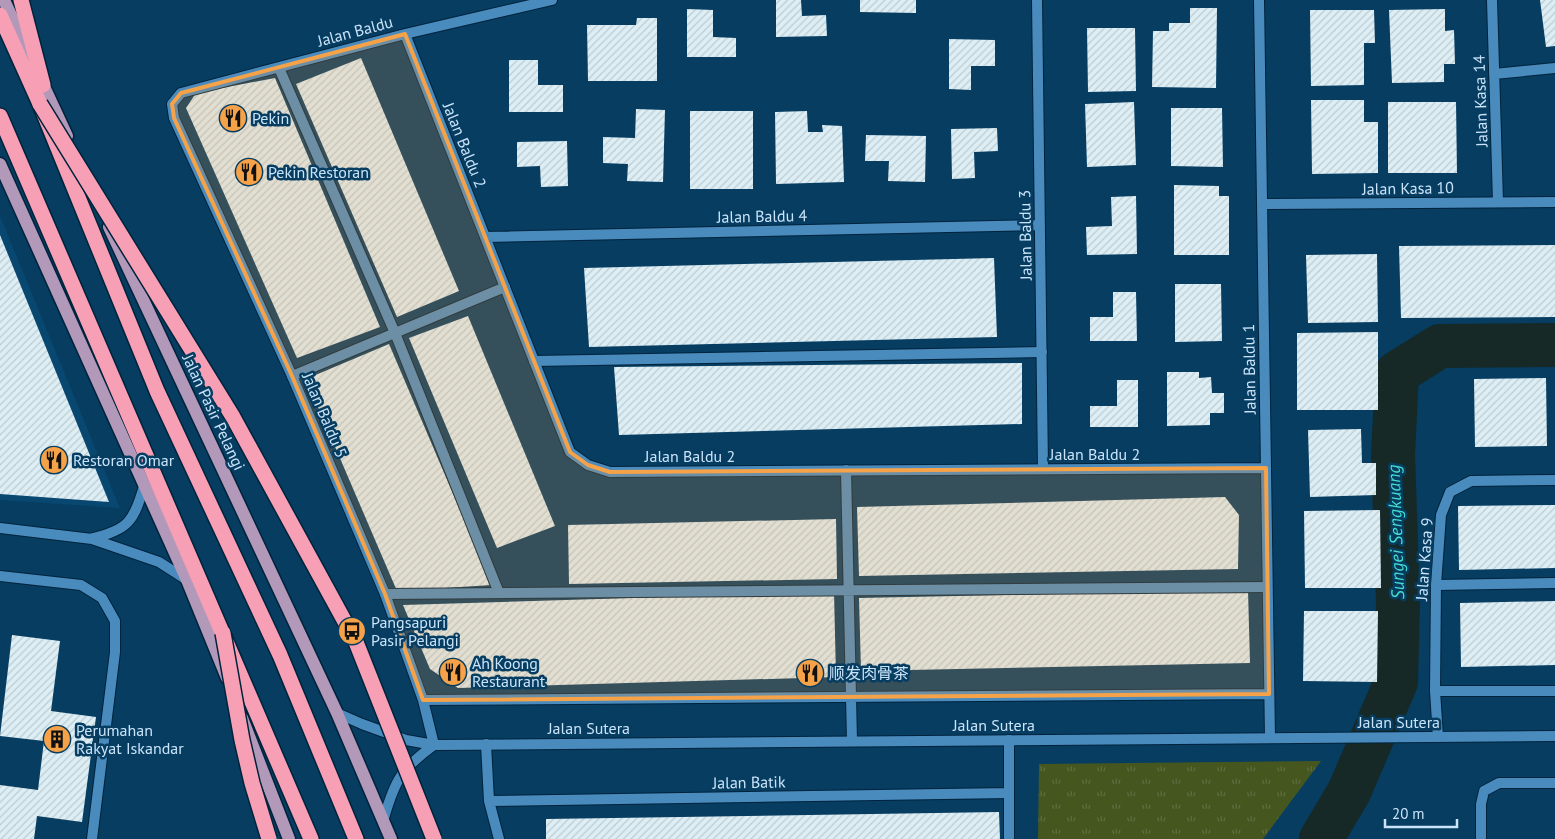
<svg xmlns="http://www.w3.org/2000/svg" width="1555" height="839" viewBox="0 0 1555 839" font-family="'PT Sans','Noto Sans SC',sans-serif">
  <style>
    .built { fill: #084770 }
    .grass { fill: url(#grass-tufts) }
    .lines { fill: none; stroke-linecap: round; stroke-linejoin: round }
    .river { stroke: #162927; stroke-width: 44 }
    .building { fill: url(#building-hatch) }
    .service-casing { stroke: #00233c; stroke-width: 12 }
    .minor-casing { stroke: #00233c; stroke-width: 12 }
    .tertiary-casing { stroke: #00233c; stroke-width: 12 }
    .primary-casing { stroke: #00233c; stroke-width: 15 }
    .motorway-casing { stroke: #00233c; stroke-width: 18 }
    .service { stroke: #4a8bbe; stroke-width: 10 }
    .minor { stroke: #4a8bbe; stroke-width: 10 }
    .tertiary { stroke: #4a8bbe; stroke-width: 10 }
    .primary { stroke: #b298b9; stroke-width: 12 }
    .motorway { stroke: #f7a0b5; stroke-width: 15 }
    .motorway-bridge-casing { stroke: #00233c; stroke-width: 18; stroke-linecap: butt }
    .motorway-bridge { stroke: #f7a0b5; stroke-width: 15 }
    .marked { fill: #f6a248; fill-opacity: 0.2; stroke: #f6a248; stroke-width: 4; stroke-linejoin: round }
    .labels { text-anchor: middle; stroke-width: 5; stroke-linejoin: round; paint-order: stroke }
    .street-label { font-size: 16px; fill: #cae4fa; stroke: #063d61 }
    .poi-label { font-size: 16px; fill: #cae4fa; stroke: #063d61; text-anchor: start }
    .water-label { font-size: 18px; font-style: italic; fill: #46ddcc; stroke: #063d61 }
  </style>
  <defs>
    <pattern id="grass-tufts" width="24" height="20" patternUnits="userSpaceOnUse" patternTransform="scale(1.25)"><rect width="24" height="20" fill="#45561f"/><path d="M3 7l-1-3M5 7V3M7 7l1-3M15 17l-1-3M17 17v-4M19 17l1-3" fill="none" stroke="#5e6e40"/></pattern>
    <pattern id="building-hatch" width="6" height="6" patternUnits="userSpaceOnUse" patternTransform="scale(1.25)"><rect width="6" height="6" fill="#ddeef5"/><path d="M-1 1l2-2M0 6l6-6M5 7l2-2" fill="none" stroke="#bdccd3"/></pattern>
  </defs>
  <rect width="100%" height="100%" fill="#063d61"/>
  <path class="built" d="M0,216L120,508L0,500Z"/>
  <path class="grass" d="M1321,761L1263,839H1038L1039,764Z"/>
  <g class="lines">
    <path class="river" d="M1321,839L1349,792L1396,682L1398,602L1393,455L1397,373L1440,346L1555,345"/>
  </g>
  <path class="building" d="M776,0H801L802,16L826,15L827,36L776,37Z
    M860,0H916V13L860,12Z
    M1540,0H1555V46L1546,47Z
    M1190,8H1217L1216,88L1152,87L1153,31H1169V23H1190Z
    M687,9L713,10V37L736,38V57H687Z
    M1445,9V31L1454,30L1455,64H1444V82L1392,83L1389,10Z
    M1310,10H1374L1375,43H1364V85L1311,86Z
    M637,18H657V81H588L587,25H636Z
    M1087,28H1135L1136,91L1088,92Z
    M949,39L995,40V66H971V90L949,89Z
    M361,58L459,291L397,317L296,84Z
    M509,60H538V85H563V112H509Z
    M275,78L380,327L297,358L186,108L196,93Z
    M1311,100H1364V122H1378V173L1312,174Z
    M1134,102L1136,165L1087,167L1085,104Z
    M1388,102H1456L1457,173H1388Z
    M1171,108H1222L1223,167L1171,166Z
    M636,109L665,110L663,182L627,181L628,164L603,163V137L635,138Z
    M690,111H753V189H690Z
    M807,111L808,132H823L822,125L842,126L844,182L776,184L775,112Z
    M997,128L998,151L974,152L975,178L952,179L951,129Z
    M866,135L926,136L925,182L888,181L889,161H865Z
    M567,141L568,186L541,187L540,166L517,167V142Z
    M1174,185L1219,186V196H1229V255H1174Z
    M1136,196L1137,254L1087,255L1086,227L1112,226L1111,197Z
    M0,235L109,502L0,494Z
    M1555,245V317L1401,318L1399,246Z
    M1377,254L1378,322L1308,323L1306,255Z
    M994,258L997,337L589,347L584,268Z
    M1175,284H1221L1222,341L1175,342Z
    M1113,292H1136L1137,341H1090V317H1113Z
    M468,316L555,526L497,548L409,338Z
    M1378,332V410H1297V333Z
    M389,344L492,585L397,591L306,379Z
    M1022,363V424L619,435L614,367Z
    M1167,372H1199V378L1211,377L1212,393H1224V413H1210V425L1167,426Z
    M1546,378L1547,446L1475,447L1474,379Z
    M1117,380H1138V427H1090V406H1117Z
    M1361,429L1362,463H1376V495L1310,497L1308,430Z
    M1225,497L1239,515L1238,569L859,576L857,507Z
    M1555,505V568L1459,570L1458,506Z
    M1380,510L1381,588H1305L1304,511Z
    M836,519L837,579L569,584L568,525Z
    M1248,590L1250,663L861,671L859,598Z
    M834,592L836,677L458,688L430,669L403,605Z
    M1555,601V665L1461,667L1460,603Z
    M1304,611H1378L1377,682L1303,681Z
    M12,635L60,641L51,711L96,717L82,822L37,816L34,839H0V785L38,790L44,741L0,736Z
    M999,812L1000,839H546V819Z"/>
  <g class="lines">
    <g class="service-casing">
      <path id="service" d="M279,68L395,333L499,593
        M534,361L1042,352
        M292,376L505,287
        M846,470L851,697
        M0,576L81,585L102,598L115,621V652L92,839
        M1436,585L1555,583
        M385,594L1267,587
        M1009,793V839"/>
    </g>
    <g class="minor-casing">
      <path id="minor" d="M1037,0L1043,469
        M1259,0L1270,738
        M1492,0L1498,202
        M405,34L570,452L588,465L610,472L1266,468
        M1494,74L1555,68
        M1262,204L1555,202
        M485,237L1040,225
        M0,528L92,539L159,562L187,580
        M93,538C128,530 134,521 144,486
        M1435,691H1555
        M851,697L852,741
        M423,700L1269,694
        M1438,737L1435,691L1436,585L1441,515L1450,492L1471,481L1555,480
        M486,744L489,801L499,839
        M434,745L423,700L385,594L292,376L174,118L172,104L181,93L405,34L552,0
        M489,801L1009,793V740
        M1481,839V804L1484,791L1499,783H1555"/>
    </g>
    <g class="tertiary-casing">
      <path id="tertiary" d="M337,713L362,724L406,740L434,745L1555,736
        M384,818C395,780 401,769 434,745"/>
    </g>
    <g class="primary-casing">
      <path id="primary" d="M4,0L67,136
        M0,164L187,580L227,678
        M109,227L337,713L391,839
        M242,718L289,839"/>
    </g>
    <g class="motorway-casing">
      <path id="motorway" d="M21,0L43,85
        M0,15L40,104L157,391L280,655L356,839
        M0,116L311,839"/>
    </g>
    <use href="#service" class="service"/>
    <use href="#minor" class="minor"/>
    <use href="#tertiary" class="tertiary"/>
    <use href="#primary" class="primary"/>
    <use href="#motorway" class="motorway"/>
    <g class="motorway-bridge-casing">
      <path id="motorway-bridge" d="M40,104L233,417L356,642L434,839
        M223,633L242,740L252,783L269,839"/>
    </g>
    <use href="#motorway-bridge" class="motorway-bridge"/>
  </g>
  <path class="marked" d="M405,34L570,452L588,465L610,472L1266,468L1269,694L423,700L385,594L292,376L174,118L172,104L181,93Z"/>
  <defs>
    <g id="restaurant-disc" transform="scale(1.4375)"><circle r="9.5" fill="#f6a248" stroke="#063d61"/><path d="M-5-6h1v4h1v-4h1v4h1v-4h1v5L-1.5 .5V6h-2V.5L-5-1ZM5-6V6H3V1.5H1.5Q1.5-4 5-6Z" fill="#111"/></g>
    <g id="bus-disc" transform="scale(1.4375)"><circle r="9.5" fill="#f6a248" stroke="#063d61"/><path d="M-5-6H5V4H4V6H2V4H-2V6H-4V4H-5ZM-3.5-4V0h7V-4ZM-3.5 1.2v1.5H-2V1.2ZM2 1.2v1.5H3.5V1.2Z" fill="#111"/></g>
    <g id="building-disc" transform="scale(1.4375)"><circle r="9.5" fill="#f6a248" stroke="#063d61"/><path d="M-4-6H4V6H1V3H-1V6H-4ZM-2.5-4.3h1.7v1.8h-1.7ZM.8-4.3h1.7v1.8H.8ZM-2.5-1h1.7V.8h-1.7ZM.8-1h1.7V.8H.8Z" fill="#111"/></g>
  </defs>
  <g fill-rule="evenodd">
    <use href="#restaurant-disc" x="233" y="118"/>
    <use href="#restaurant-disc" x="249" y="172"/>
    <use href="#restaurant-disc" x="54" y="460"/>
    <use href="#bus-disc" x="352" y="631"/>
    <use href="#restaurant-disc" x="453" y="672"/>
    <use href="#restaurant-disc" x="810" y="673"/>
    <use href="#building-disc" x="57" y="739"/>
  </g>
  <g class="labels">
    <g class="street-label">
      <text transform="translate(355 31) rotate(-15)" y="6">Jalan Baldu</text>
      <text transform="translate(1480 101) rotate(-92)" y="6">Jalan Kasa 14</text>
      <text transform="translate(465 145) rotate(68)" y="6">Jalan Baldu 2</text>
      <text transform="translate(1408 188) rotate(-1)" y="6">Jalan Kasa 10</text>
      <text transform="translate(762 216) rotate(-1)" y="6">Jalan Baldu 4</text>
      <text transform="translate(1025 235) rotate(-91)" y="6">Jalan Baldu 3</text>
      <text transform="translate(1249 369) rotate(-91)" y="6">Jalan Baldu 1</text>
      <text transform="translate(214 412) rotate(65)" y="6">Jalan Pasir Pelangi</text>
      <text transform="translate(325 415) rotate(67)" y="6">Jalan Baldu 5</text>
      <text x="1095" y="460">Jalan Baldu 2</text>
      <text x="690" y="462">Jalan Baldu 2</text>
      <text transform="translate(1424 559) rotate(-86)" y="6">Jalan Kasa 9</text>
      <text x="1399" y="728">Jalan Sutera</text>
      <text x="994" y="731">Jalan Sutera</text>
      <text x="589" y="734">Jalan Sutera</text>
      <text transform="translate(749 782) rotate(-1)" y="6">Jalan Batik</text>
    </g>
    <g class="poi-label">
      <text x="252" y="124">Pekin</text>
      <text x="268" y="178">Pekin Restoran</text>
      <text x="73" y="466">Restoran Omar</text>
      <text x="371" y="628">Pangsapuri<tspan x="371" dy="18">Pasir Pelangi</tspan></text>
      <text x="472" y="669">Ah Koong<tspan x="472" dy="18">Restaurant</tspan></text>
      <text x="829" y="679">顺发肉骨茶</text>
      <text x="76" y="736">Perumahan<tspan x="76" dy="18">Rakyat Iskandar</tspan></text>
    </g>
    <g class="water-label">
      <text transform="translate(1396 532) rotate(-92)" y="6">Sungei Sengkuang</text>
    </g>
  </g>
  <path d="M1385 819v8h72v-8" fill="none" stroke="#cae4fa" stroke-width="2.5"/>
  <text x="1392" y="819" font-size="15" fill="#cae4fa" stroke="#063d61" stroke-width="4" paint-order="stroke">20 m</text>
</svg>
